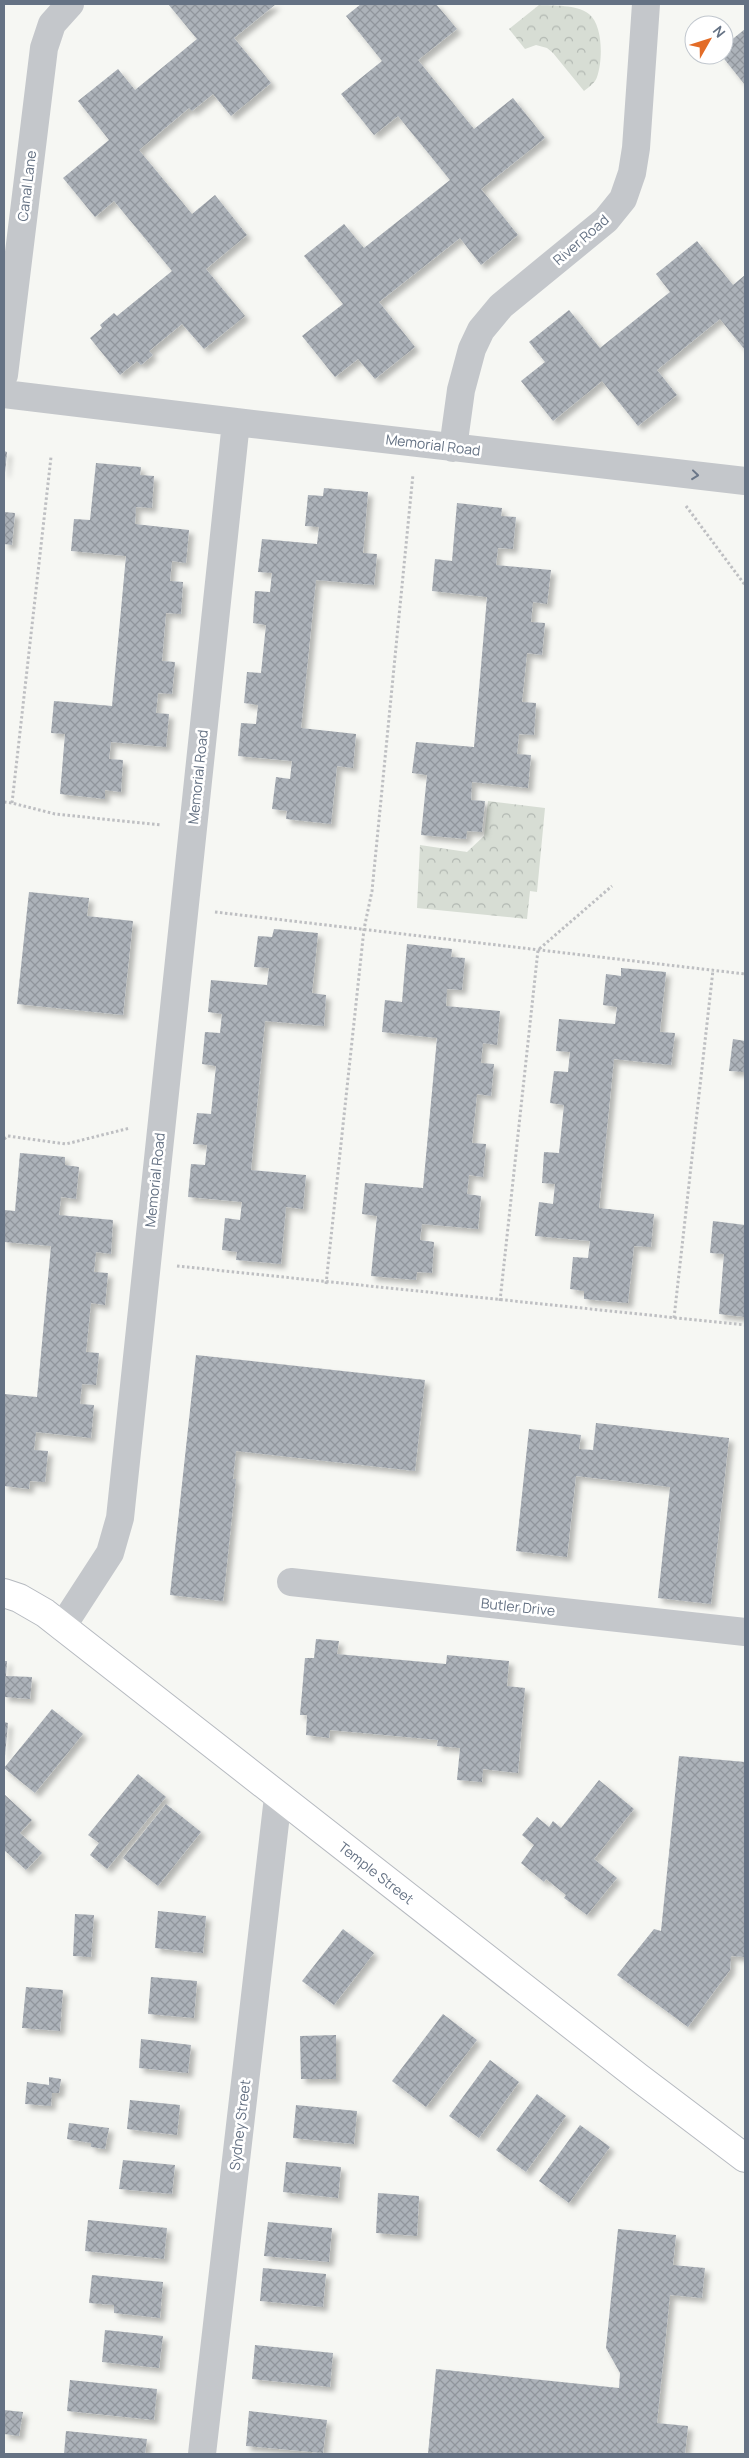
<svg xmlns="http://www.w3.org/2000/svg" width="749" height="2458" viewBox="0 0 749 2458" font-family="Manrope,sans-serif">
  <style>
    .park { fill: url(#park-crowns) }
    .building { fill: url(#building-cross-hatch); filter: url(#shadow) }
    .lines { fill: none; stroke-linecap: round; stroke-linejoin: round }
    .secondary-casing { stroke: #b6bac0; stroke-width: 30 }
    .path { stroke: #bebfc2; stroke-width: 3; stroke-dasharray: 2.5 2.5; stroke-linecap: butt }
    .street { stroke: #c4c7cb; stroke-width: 28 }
    .secondary { stroke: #fff; stroke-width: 28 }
    .oneway { stroke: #6a7688 }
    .labels { text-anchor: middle; stroke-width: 5; stroke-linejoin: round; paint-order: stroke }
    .street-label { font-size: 14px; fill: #657284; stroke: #fff }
  </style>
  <defs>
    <pattern id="park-crowns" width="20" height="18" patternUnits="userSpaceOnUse" patternTransform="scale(1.25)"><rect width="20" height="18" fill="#d7ddd4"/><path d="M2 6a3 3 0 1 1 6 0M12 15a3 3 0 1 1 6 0" fill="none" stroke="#b2b8b2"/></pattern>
    <pattern id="building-cross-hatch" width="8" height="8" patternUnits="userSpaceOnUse" patternTransform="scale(1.25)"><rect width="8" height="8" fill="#acb2b9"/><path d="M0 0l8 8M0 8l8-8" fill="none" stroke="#90959c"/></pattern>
    <filter id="shadow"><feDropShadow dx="4.5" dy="4.5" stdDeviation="2.5" flood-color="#0004"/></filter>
  </defs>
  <rect width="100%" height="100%" fill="#f6f7f3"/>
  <path class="park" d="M539,5C554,6 576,4 589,14C603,25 603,60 597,77C595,83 589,87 584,91L553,53L547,48L536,45L525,49L509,29Z
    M488,801L545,808L537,892L530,891L527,919L417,908L420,845L467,852L484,836Z"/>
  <path class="building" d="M168,4H276L234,38L271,83L231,116L213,94L192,111L189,108L139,150L192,214L215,195L247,235L206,269L245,316L204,349L182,324L149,351L153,355L141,365L137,361L120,375L90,338L102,328L100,325L114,313L117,316L172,271L114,201L95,217L63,178L109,140L78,101L118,69L135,90L197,39Z
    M361,4H436L457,29L418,60L474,129L513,98L545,138L481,189L518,235L481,265L460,238L379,302L415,347L375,379L358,359L335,377L302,336L343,304L304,256L344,224L364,248L450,180L398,116L374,135L341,94L382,61L346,16Z
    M745,29V85L721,55H724V46Z
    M697,241L733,285L745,275V350L720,319L657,370L677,395L638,426L602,381L553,421L521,381L545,362L529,342L569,310L600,348L670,292L656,274Z
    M4,451L7,452L5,473H4Z
    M96,463L141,467L140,475L154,476L152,508L136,507L135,524L189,530L186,563L172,561L170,581L183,582L181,614L166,613L162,661L175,662L172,694L158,693L156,713L169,714L166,747L111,742L109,759L123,760L121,792L105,790V799L60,794L65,734L51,733L54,701L112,706L126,556L71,551L74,519L90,520Z
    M324,488L368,492L363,553L377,554L374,585L316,580L301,728L356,734L353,768L337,766L331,824L286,819L287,811L272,809L276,777L290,779L292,761L238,756L241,723L256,724L258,705L244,703L247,672L261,673L266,625L253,623L255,591L270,592L272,573L258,572L262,539L317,544L319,527L305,526L308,495L323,496Z
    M457,503L502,508L501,516L516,517L513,549L498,548L496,565L551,570L547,604L533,602L531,622L545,623L542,655L527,653L522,702L536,703L534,735L519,734L517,754L531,755L528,788L472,782L471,800L485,801L482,832L467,831L466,839L421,835L427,775L412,773L416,742L474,747L487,597L432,591L435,559L452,561Z
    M4,512L15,513L12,545L4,544Z
    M29,892L89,898L87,916L133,921L123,1015L17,1004Z
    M274,929L318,933L312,993L326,995L324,1026L265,1021L251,1170L306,1175L303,1209L286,1207L281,1264L236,1260L237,1252L222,1250L225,1218L240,1220L242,1202L188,1197L191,1164L205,1165L207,1145L193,1144L197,1113L211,1114L216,1066L202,1064L205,1032L220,1033L222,1014L208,1012L211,980L267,985L269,968L254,967L258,936L272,937Z
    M407,944L452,949L451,957L465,958L462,990L447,989L446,1006L500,1011L497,1045L483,1043L481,1063L494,1064L491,1096L477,1094L472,1143L486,1144L483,1177L469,1175L467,1194L481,1196L478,1229L422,1224L420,1240L434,1242L432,1273L417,1272L416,1280L371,1276L377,1216L362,1214L365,1183L423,1188L437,1038L382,1032L385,1000L402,1002Z
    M621,968L666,972L660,1032L675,1033L671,1065L614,1059L599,1208L654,1214L651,1247L634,1246L628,1303L584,1299V1291L570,1289L573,1257L588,1258L590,1241L535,1236L539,1202L553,1204L555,1184L542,1183L544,1152L559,1153L564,1105L550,1103L554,1071L568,1072L570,1052L556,1051L559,1019L615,1024L617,1007L603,1005L606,974L621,976Z
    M733,1039L745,1041V1072L729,1071Z
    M20,1153L65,1157V1165L79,1167L76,1199L61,1197L59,1215L113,1220L111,1254L96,1252L94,1272L108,1273L105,1305L91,1303L86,1352L99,1353L96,1385L82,1384L80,1404L94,1405L91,1438L36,1432L34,1450L48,1451L45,1482L30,1481L29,1489L4,1486V1394L37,1397L51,1246L4,1242V1210L15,1211Z
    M713,1221L745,1225V1317L719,1314L724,1254L710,1253Z
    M196,1355L425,1380L415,1471L236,1451L233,1479H236L223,1601L170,1595Z
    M596,1423L729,1438L711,1604L658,1598L670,1487L576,1476L567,1557L516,1551L529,1429L581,1435L579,1449L593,1450Z
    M316,1639L339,1641L337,1654L446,1664L447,1655L509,1661L507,1686L525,1688L518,1773L483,1769L482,1782L457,1780L460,1748L437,1746L438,1740L330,1730L329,1738L306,1735L307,1715H300L305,1658H314Z
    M4,1661H7L6,1676L32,1677L30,1699L4,1697Z
    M52,1709L83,1734L35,1793L4,1768Z
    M4,1722L8,1723L5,1756H4Z
    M679,1756L745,1762V1957L731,1956L730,1970L688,2027L617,1975L654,1929L661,1931Z
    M138,1774L166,1797L107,1869L90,1855L99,1843L88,1835Z
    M599,1780L634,1809L594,1859L617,1878L587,1915L564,1898L566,1895L546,1879L544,1882L521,1863L534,1845L522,1835L537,1817L549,1827L553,1821L561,1828Z
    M4,1794L32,1820L20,1833L42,1853L26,1870L4,1850Z
    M166,1804L201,1832L158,1886L123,1858Z
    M158,1911L206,1916L203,1953L155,1948Z
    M75,1914L94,1915L91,1957L73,1956Z
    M343,1929L374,1953L334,2005L302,1981Z
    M151,1977L197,1981L194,2018L148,2014Z
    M26,1987L63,1990L60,2031L22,2028Z
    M443,2014L477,2040L426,2107L392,2081Z
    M336,2035V2079H301L300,2036Z
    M141,2039L191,2045L188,2073L139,2068Z
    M490,2060L519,2082L479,2138L449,2116Z
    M49,2077L61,2079L59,2093H52L51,2106L25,2104L27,2082L49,2085Z
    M537,2094L566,2116L526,2172L496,2150Z
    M130,2100L180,2105L177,2135L127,2129Z
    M296,2105L357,2111L354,2144L293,2138Z
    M69,2123L109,2128L105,2149L91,2147V2143L67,2139Z
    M580,2125L610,2147L569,2203L539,2181Z
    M123,2160L175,2165L172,2194L119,2189Z
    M286,2162L341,2167L338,2198L283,2192Z
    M378,2193L419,2196L417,2236L376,2233Z
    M88,2220L167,2228L164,2259L85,2251Z
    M268,2222L332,2228L329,2262L264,2256Z
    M618,2229L676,2235L673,2265L705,2268L702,2298L670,2295L657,2423L688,2426L685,2454H428L436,2369L619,2388L620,2373L606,2348Z
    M263,2268L326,2274L323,2307L260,2301Z
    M92,2275L163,2282L160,2318L114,2313V2305L89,2303Z
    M105,2330L163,2336L159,2368L102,2362Z
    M255,2345L333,2353L330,2387L252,2379Z
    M70,2380L157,2389L154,2420L67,2411Z
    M4,2410L23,2412L19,2436L4,2434Z
    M249,2411L327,2420L323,2453L246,2446Z
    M66,2431L147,2439L145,2454H64Z"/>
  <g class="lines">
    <g class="secondary-casing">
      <path id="secondary" d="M4,1593L19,1598L45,1613L638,2077L745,2158"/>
    </g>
    <path class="path" d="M686,506L745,585
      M4,802L12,803L55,814L161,825
      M12,803L51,457
      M215,912L745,974
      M4,1139L8,1136L66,1144L130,1128
      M177,1266L745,1325
      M326,1284L364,929L372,891L413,474
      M500,1301L538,950L612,886
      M674,1318L713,970"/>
    <path class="street" d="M4,375L44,48L52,24L70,4
      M4,394L236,422
      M453,448L461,390L472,349L481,330L501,306L606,220L623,199L632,173L636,148L646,4
      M291,1582L745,1632
      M62,1627L110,1553L120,1518L236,422L745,481
      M202,2454L278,1797"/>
    <use href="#secondary" class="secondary"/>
  </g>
  <defs><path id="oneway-chevron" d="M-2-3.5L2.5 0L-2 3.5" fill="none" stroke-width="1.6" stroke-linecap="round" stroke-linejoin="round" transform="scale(1.25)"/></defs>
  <use class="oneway" href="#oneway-chevron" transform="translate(695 475) rotate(6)"/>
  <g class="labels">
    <g class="street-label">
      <text transform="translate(27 186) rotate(-83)" y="5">Canal Lane</text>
      <text transform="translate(581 240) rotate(-41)" y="5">River Road</text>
      <text transform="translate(433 445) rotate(7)" y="5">Memorial Road</text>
      <text transform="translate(198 777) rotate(-84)" y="5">Memorial Road</text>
      <text transform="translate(155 1180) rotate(-84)" y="5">Memorial Road</text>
      <text transform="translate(518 1607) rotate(6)" y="5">Butler Drive</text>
      <text transform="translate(376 1873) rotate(38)" y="5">Temple Street</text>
      <text transform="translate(240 2125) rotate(-83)" y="5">Sydney Street</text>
    </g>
  </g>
  <rect width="749" height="2458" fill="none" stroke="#657284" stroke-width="10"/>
  <g transform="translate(709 40) rotate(51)"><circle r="24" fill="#ffffff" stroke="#c1c7ce"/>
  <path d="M0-4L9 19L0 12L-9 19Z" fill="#e36c27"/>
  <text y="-8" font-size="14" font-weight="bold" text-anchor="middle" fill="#657284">N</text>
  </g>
</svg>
